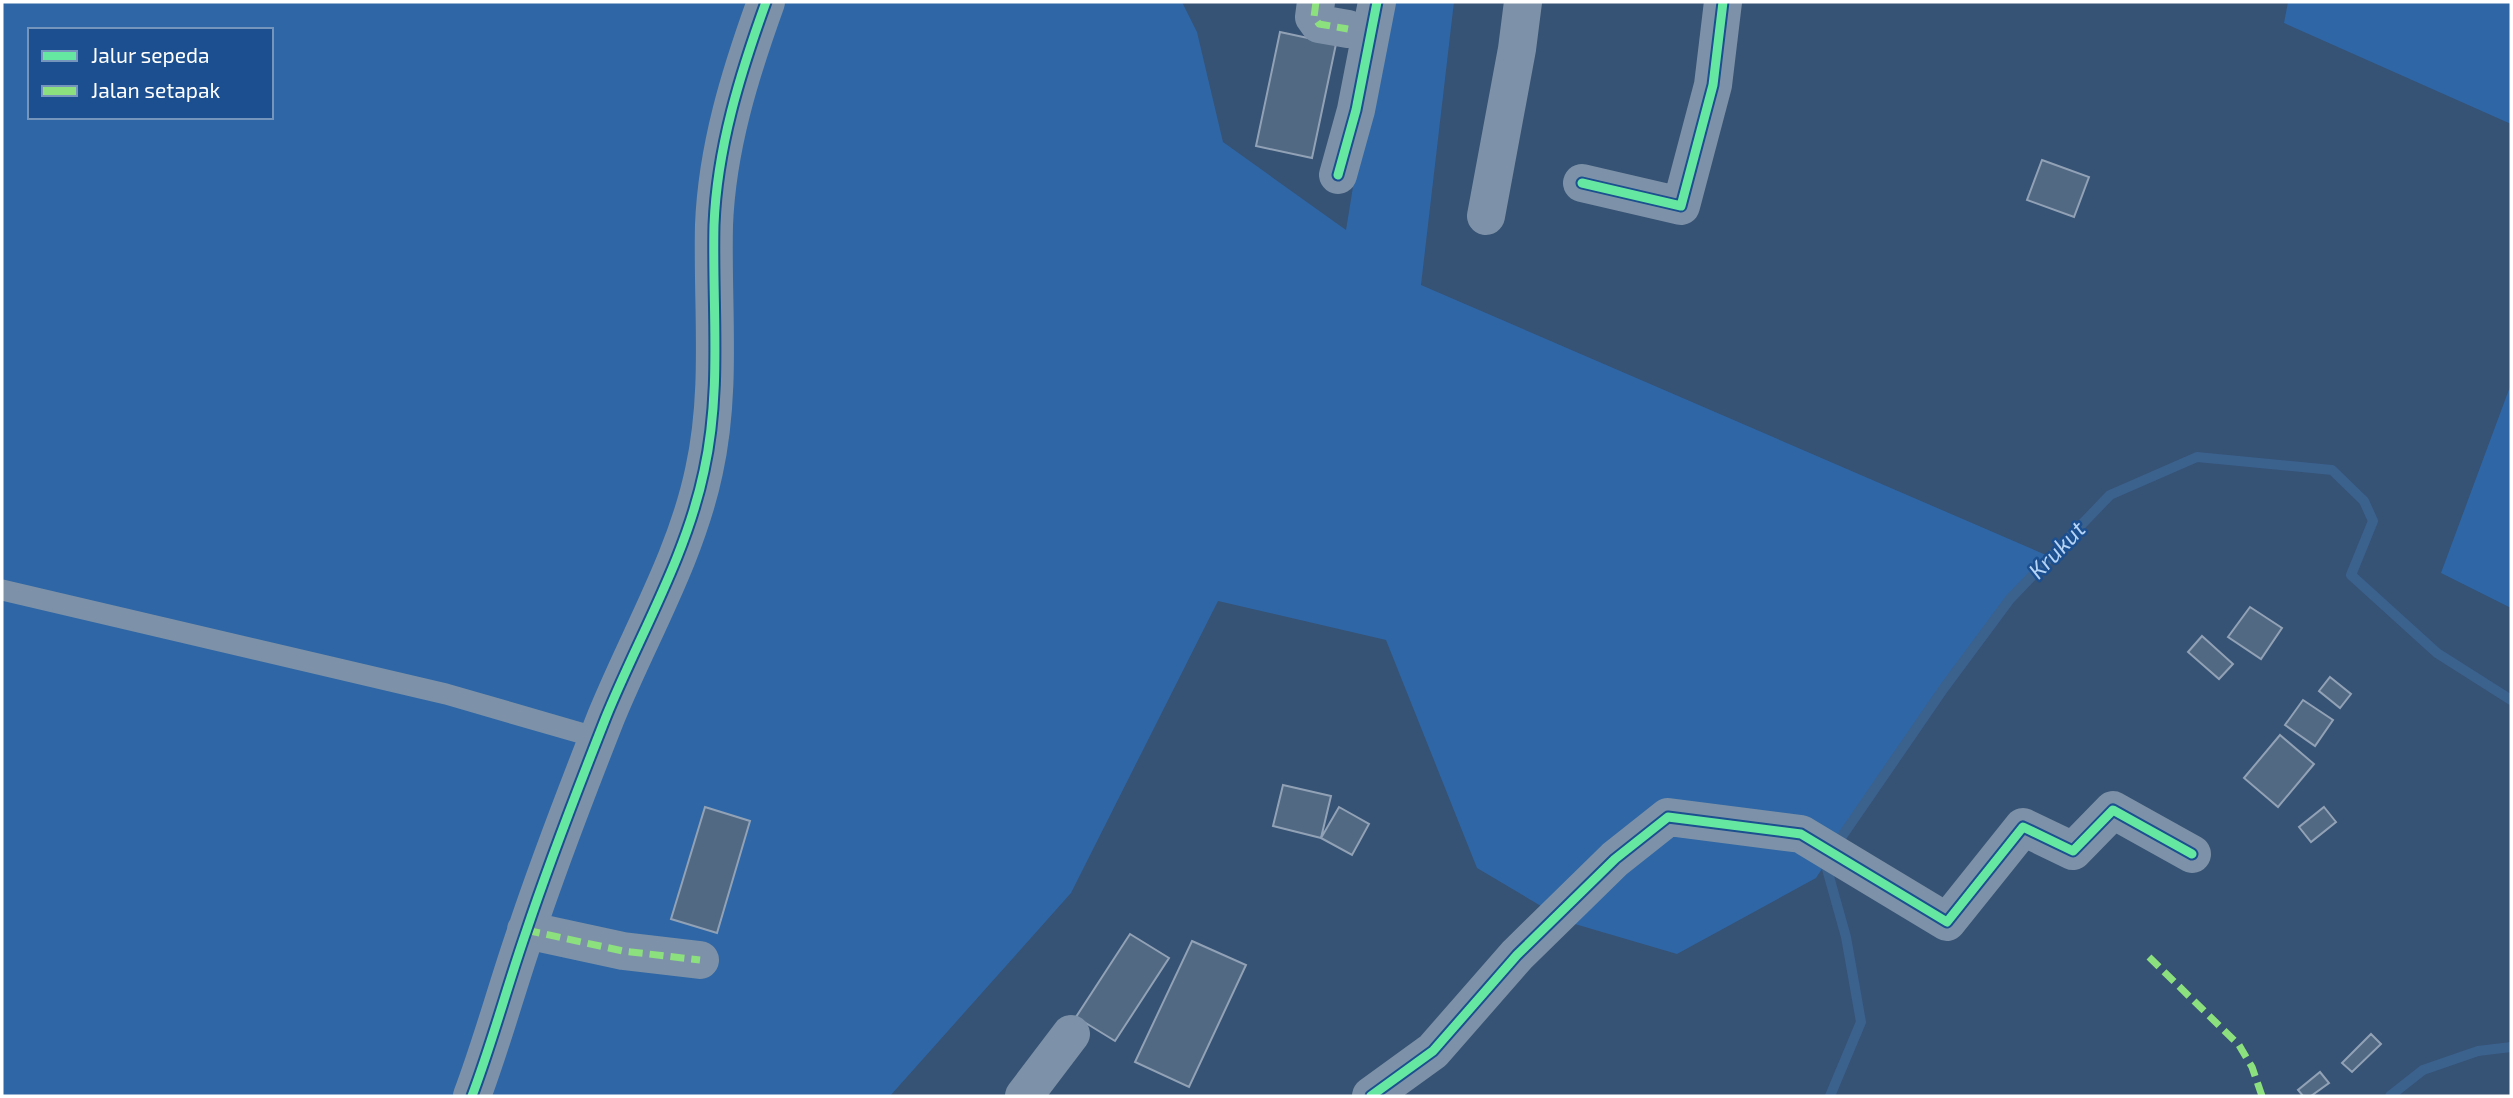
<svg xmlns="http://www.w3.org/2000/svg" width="2513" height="1098" viewBox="0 0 2513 1098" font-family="'Exo 2',sans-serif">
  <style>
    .green { fill: #2f66a5; fill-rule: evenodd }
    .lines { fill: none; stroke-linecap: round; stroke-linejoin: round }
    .stream { stroke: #3b618d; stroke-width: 10 }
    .building { fill: #526984; stroke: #92a2b6; stroke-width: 2 }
    .service { stroke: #7d92a8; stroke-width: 21 }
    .minor { stroke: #7d92a8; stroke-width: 38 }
    .quiet { stroke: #8de07e; stroke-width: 7; stroke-dasharray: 14 7; stroke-linecap: butt }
    .cycleway-casing { stroke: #1b4f8f; stroke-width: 13 }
    .cycleway { stroke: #66e7a1; stroke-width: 9 }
    .labels { text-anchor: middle; stroke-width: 5; stroke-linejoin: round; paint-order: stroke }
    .water-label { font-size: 23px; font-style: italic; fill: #b5d3f5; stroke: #1b4f8f }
  </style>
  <rect width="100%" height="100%" fill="#365274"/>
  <path class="green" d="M2,2H1182L1197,32L1223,142L1346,230L1383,2H1454L1421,285L2053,558L1976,637L1816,878L1677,954L1568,922L1477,868L1386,640L1218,601L1071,893L890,1096H2ZM30,30H271V117H30Z
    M2288,2H2511V124L2284,23Z
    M2511,384V608L2441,573Z"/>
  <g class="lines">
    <path class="stream" d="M1834,848L1944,688L2010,599L2110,495L2197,457L2332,470L2364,501L2373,521L2351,575L2437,653L2511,700
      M1825,862L1846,937L1861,1022L1830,1096
      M2390,1096L2423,1070L2478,1051L2511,1047"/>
  </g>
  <path class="building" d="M1280,32L1336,44L1312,158L1256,146Z
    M2042,160L2089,177L2074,217L2027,200Z
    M2250,607L2282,628L2261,659L2228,637Z
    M2202,636L2233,664L2219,679L2188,652Z
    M2330,677L2351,694L2340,708L2319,691Z
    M2303,700L2333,720L2315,746L2285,725Z
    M2280,735L2314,764L2278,807L2244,778Z
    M1283,785L1331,796L1321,838L1273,826Z
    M705,807L750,821L717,933L671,919Z
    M1339,807L1369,824L1352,855L1321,838Z
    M2324,807L2336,822L2311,842L2299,827Z
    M1130,934L1169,958L1115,1041L1076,1017Z
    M1192,941L1246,965L1189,1087L1135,1062Z
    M2371,1034L2381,1044L2352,1072L2342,1063Z
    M2320,1072L2329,1083L2311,1096H2303L2298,1090Z"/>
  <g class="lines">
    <path class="service" d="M2,590L446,694L598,738"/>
    <path class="minor" d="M1316,2L1314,17L1319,24L1348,29
      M1338,175L1356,110L1377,2
      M1582,183L1681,206L1713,85L1723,2
      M1486,216L1517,49L1523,2
      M526,930L623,951L700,960
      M472,1096C492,1043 507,987 526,932C550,860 578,788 606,717C639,636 686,557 704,471C722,390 712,307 714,225C717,148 740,74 766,2
      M1024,1096L1071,1034
      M1371,1096L1433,1051L1517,955L1615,859L1668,817L1801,834L1947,922L2023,827L2073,851L2113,810L2192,854"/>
    <path class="quiet" d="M1316,2L1314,17L1319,24L1348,29
      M526,930L623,951L700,960
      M2149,957L2239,1045L2252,1067L2262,1096"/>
    <g class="cycleway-casing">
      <path id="cycleway" d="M1338,175L1356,110L1377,2
        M1582,183L1681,206L1713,85L1723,2
        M472,1096C492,1043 507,987 526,932C550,860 578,788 606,717C639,636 686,557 704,471C722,390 712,307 714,225C717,148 740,74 766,2
        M1371,1096L1433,1051L1517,955L1615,859L1668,817L1801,834L1947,922L2023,827L2073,851L2113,810L2192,854"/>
    </g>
    <use href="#cycleway" class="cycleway"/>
  </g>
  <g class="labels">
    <g class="water-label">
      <text transform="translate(2057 550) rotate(-46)" y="8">Krukut</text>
    </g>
  </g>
  <rect width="2513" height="1098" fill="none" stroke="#ffffff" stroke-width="7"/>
  <rect x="28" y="28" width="245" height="91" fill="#1b4f8f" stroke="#7695bc" stroke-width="2"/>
  <rect x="42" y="51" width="35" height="10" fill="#66e7a1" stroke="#7695bc" stroke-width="2"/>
  <text x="91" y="63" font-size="21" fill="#ffffff">Jalur sepeda</text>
  <rect x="42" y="86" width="35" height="10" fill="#8de07e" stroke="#7695bc" stroke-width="2"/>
  <text x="91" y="98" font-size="21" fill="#ffffff">Jalan setapak</text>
</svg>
